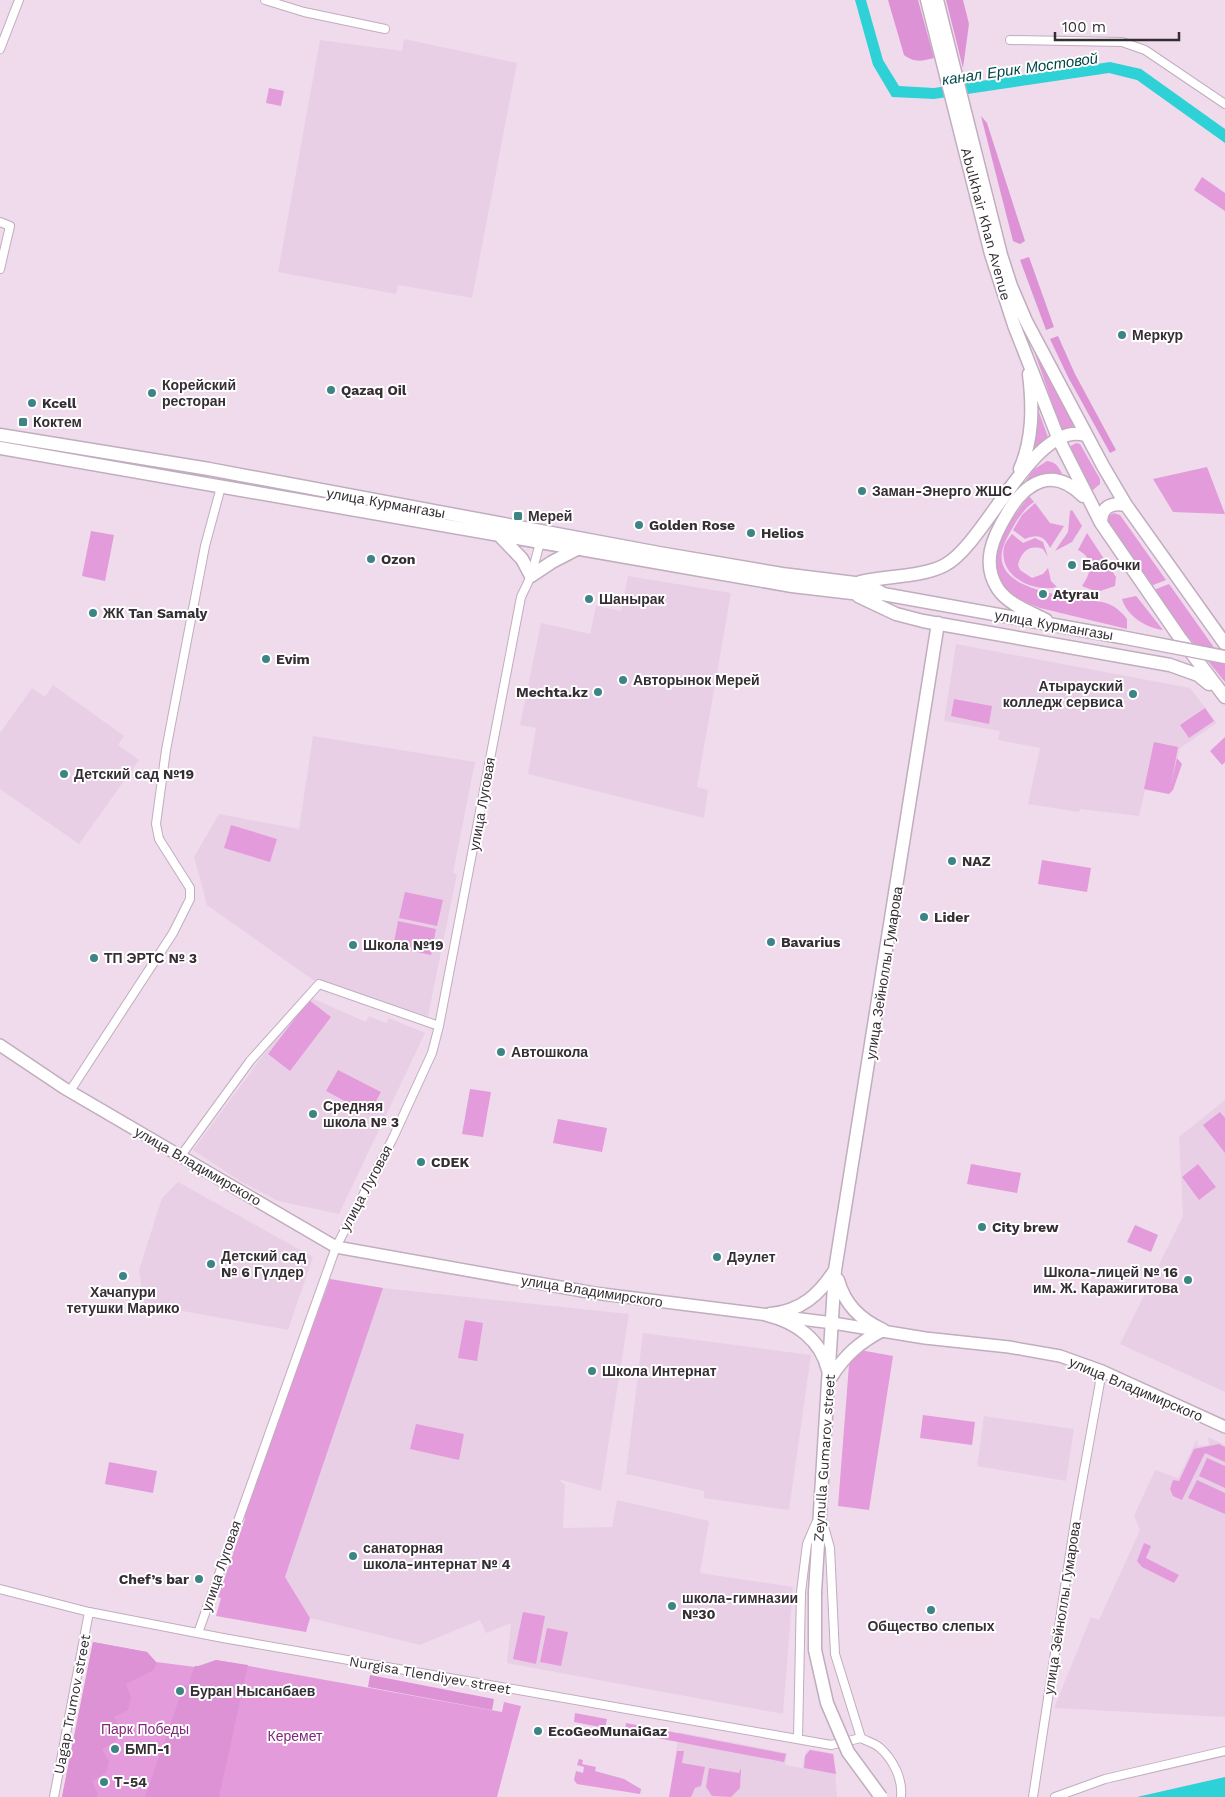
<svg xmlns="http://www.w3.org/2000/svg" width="1225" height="1797" viewBox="0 0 1225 1797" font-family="'Work Sans',sans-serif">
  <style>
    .built { fill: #e9cfe6 }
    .green { fill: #e39bdb }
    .forest { fill: #dd92d5 }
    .water { fill: #2dd1d6 }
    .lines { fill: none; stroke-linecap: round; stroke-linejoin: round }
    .street-casing { stroke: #c0adbe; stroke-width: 10 }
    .secondary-casing { stroke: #c0adbe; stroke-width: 14 }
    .primary-casing { stroke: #c0adbe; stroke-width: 15 }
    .street { stroke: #fff; stroke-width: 8 }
    .secondary { stroke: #fff; stroke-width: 11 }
    .primary { stroke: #fff; stroke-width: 12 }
    .primary-bridge-casing { stroke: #c0adbe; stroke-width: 15; stroke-linecap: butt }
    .primary-bridge { stroke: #fff; stroke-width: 12 }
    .poi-dot { fill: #3c8486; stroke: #fff; stroke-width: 2 }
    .labels { text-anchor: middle; stroke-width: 4; stroke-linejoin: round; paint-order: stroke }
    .street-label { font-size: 14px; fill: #362e35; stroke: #fff }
    .poi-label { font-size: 14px; font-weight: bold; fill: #362e35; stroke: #fff; text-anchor: start }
    .park-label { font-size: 14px; fill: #7f277a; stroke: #fff }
    .water-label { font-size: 15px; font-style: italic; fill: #004849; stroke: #fff }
  </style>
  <rect width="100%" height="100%" fill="#efdbec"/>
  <path class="built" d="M404,39L517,63L472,298L398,285L396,294L278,272L320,40L402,51Z
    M628,576L731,593L697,787L708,790L704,818L528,774L536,728L520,725L541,623L590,634L596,606L621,611Z
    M956,644L1190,688L1217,723L1180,748L1169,794L1145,790L1139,816L1080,809L1079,812L1028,804L1040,748L998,740L1000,731L944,721Z
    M53,685L124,736L118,745L139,760L79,844L0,789V733L32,688L45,697Z
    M313,736L475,762L453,873L457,874L428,1016L323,987L207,905L194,857L219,814L299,829Z
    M307,996L366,1022L369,1016L386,1023L389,1018L425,1033L339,1214L278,1201L240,1181L193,1150Z
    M1225,1100V1392L1120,1344L1183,1216L1179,1137Z
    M178,1182L313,1257L288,1330L144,1304L139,1270L162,1198Z
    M383,1288L629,1314L601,1491L558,1479L565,1485L563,1528L612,1527L617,1500L709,1521L700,1573L793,1587L783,1714L507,1663L511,1623L486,1633L480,1620L420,1645L310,1618L285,1577Z
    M643,1333L811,1355L789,1510L704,1498V1491L626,1474Z
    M984,1416L1074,1429L1066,1481L977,1466Z
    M1208,1437L1225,1445V1717L1054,1708L1091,1617L1099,1620L1140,1530L1134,1516L1155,1470L1178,1478L1197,1439L1198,1446L1209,1445Z
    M679,1732L787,1753L785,1765L802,1768L806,1751L811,1749L834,1754L837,1797H669Z"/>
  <path class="green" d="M269,88L284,91L281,106L266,103Z
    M1202,177L1225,193V211L1194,190Z
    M1025,325L1074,426L1062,431Z
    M1036,404L1049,440L1030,457Z
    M1076,443L1080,444L1100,479V484L1093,490L1090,489L1069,447Z
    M1047,461C1058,462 1060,470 1065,480H1032L1023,485L1033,470Z
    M1207,467L1225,514L1173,512L1153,479Z
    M1029,496L1034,502C1021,511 1014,525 1007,538C978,592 1072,596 1102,602C1113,604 1121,611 1127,619V629L1040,608L1008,595L994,575L997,539Z
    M1035,503L1050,523L1064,526L1050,548C1044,535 1037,534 1025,539L1013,530L1022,515Z
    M1072,510L1082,526L1072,542L1055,551L1068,532L1070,511Z
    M1114,513L1120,515L1166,580L1148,587L1105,518Z
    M91,531L114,535L105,581L82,576Z
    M1087,533L1116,577L1115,586L1097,592L1082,586C1091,573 1095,559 1078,550Z
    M1012,534L1023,543L1035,538L1043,542L1048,557L1043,549C1029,544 1021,552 1018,565L1020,570L1032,578L1043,574L1048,568L1051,581L1057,587C1033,593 998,576 1004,547C1005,543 1009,538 1012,534Z
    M1169,584L1225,663V682L1151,591Z
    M1136,596L1137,597L1163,630C1146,628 1127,616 1122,599Z
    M954,699L992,706L989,724L951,716Z
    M1205,708L1214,721L1189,738L1180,725Z
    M1225,737V762L1222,765L1210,751Z
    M1154,742L1178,747L1171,785L1177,758L1182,764L1173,790L1169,794L1144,789Z
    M231,825L277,839L270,862L224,848Z
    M1042,860L1091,868L1087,892L1038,884Z
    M405,892L443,900L437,926L399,918Z
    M398,921L436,929L431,955L393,947Z
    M309,1000L331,1017L290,1071L268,1054Z
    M338,1070L381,1092L369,1114L326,1091Z
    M470,1089L491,1092L483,1137L462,1134Z
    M1220,1112L1225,1118V1153L1203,1125Z
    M558,1119L607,1128L602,1152L553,1143Z
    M971,1164L1021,1173L1017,1193L967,1184Z
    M1198,1164L1216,1187L1199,1200L1182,1177Z
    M1135,1225L1158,1235L1151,1252L1127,1242Z
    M330,1279L383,1288L285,1577L310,1618L306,1632L216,1616L221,1598L218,1597L245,1519L243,1515Z
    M465,1320L483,1323L477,1361L458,1358Z
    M860,1350L893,1356L869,1510L838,1506L849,1365Z
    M923,1415L975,1422L972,1445L920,1438Z
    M416,1424L464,1434L459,1460L410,1449Z
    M1219,1444L1225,1447V1462L1205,1453L1182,1500L1173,1496L1170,1489L1173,1480L1179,1481L1194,1449Z
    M1207,1458L1225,1466V1488L1199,1476Z
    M109,1462L157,1471L153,1493L105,1484Z
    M1197,1480L1225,1493V1514L1188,1498Z
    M1144,1543L1151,1546L1146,1558L1179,1575L1174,1583L1142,1567L1137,1561Z
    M523,1612L545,1616L536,1664L513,1659Z
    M547,1628L568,1632L561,1666L540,1662Z
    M93,1642L147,1652L156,1662L195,1667L216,1660L502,1712L504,1702L521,1706L497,1797H62Z
    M575,1713L607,1719L605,1728L574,1722Z
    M626,1723L786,1754L784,1762L625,1732Z
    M810,1750L833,1754L836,1774L804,1768L805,1756Z
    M677,1751H684L682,1763L705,1767L701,1786L695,1788L691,1797H669Z
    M579,1759L583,1760L582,1764L596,1767L595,1771L624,1779L641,1789L640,1794L577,1784L574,1780L576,1771L583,1773L584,1767L577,1765Z
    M709,1768L739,1773L741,1768L740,1788L731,1797L712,1796L706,1787Z"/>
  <path class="forest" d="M888,0H918L934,58C922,61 915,63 904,55Z
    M946,0H963L969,24L963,68Z
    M981,116L987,123L1025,241L1020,244L1013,241Z
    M1029,257L1054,327L1046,330L1020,260Z
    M1058,336L1075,374L1116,450L1110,453L1068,377L1050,339Z
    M93,1642L147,1652L156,1662L154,1670L126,1684L131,1697L128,1710L114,1717L121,1729L116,1741L102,1749L109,1762L106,1773L92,1781L98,1794L97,1797H62Z
    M216,1660L248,1665L219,1797H145L184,1685L188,1686L195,1666H201Z
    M370,1675L494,1699L492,1710L368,1687Z"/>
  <path class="water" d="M855,0H866L883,60L899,86L934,88L1110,62L1141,69L1225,129V143L1137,80L1109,73L934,99L892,97L873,65Z
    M1225,1777V1797H1137Z"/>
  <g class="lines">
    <g class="street-casing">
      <path id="street" d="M265,0L304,12L385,29
        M1010,40L1122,42L1145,50L1225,104
        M0,49L19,0
        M0,222L10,226L0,269
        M70,1091L173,933L190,899V888L159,839L156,824L166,750L205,546L221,487
        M180,1157L250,1061L319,984L439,1026
        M823,1523L830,1548L835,1654L861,1738
        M0,1589L89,1612L223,1638L831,1745L861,1738
        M198,1633L336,1247L392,1140L432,1053L439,1026L521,597L531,576L541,539
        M798,1738L801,1592L807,1544L816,1523
        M861,1738C866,1741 874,1743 879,1747C893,1759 903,1779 901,1797
        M54,1797L89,1612
        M1033,1797L1076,1515L1102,1371
        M1055,1797L1105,1779L1225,1751"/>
    </g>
    <g class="secondary-casing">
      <path id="secondary" d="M0,1045L64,1088L336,1247L594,1293L833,1323L925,1338L1009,1347L1060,1356L1102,1371L1225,1427"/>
    </g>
    <g class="primary-casing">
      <path id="primary" d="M927,0L991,254L1014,325L1059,440L1101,523L1180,638L1225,697
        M937,0L1001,255L1011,286L1026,321L1103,466L1126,505L1225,644
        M0,435L209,469L659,553L782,574L855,583L871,587L882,593
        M0,448L792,586L869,595L883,594L1121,637
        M1020,469C1033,439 1033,407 1029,374
        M1101,523C1101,507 1111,502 1126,505
        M500,536L522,559L531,576L552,562L577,549
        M860,582C885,576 923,577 945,565C986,543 1034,420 1085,435
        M858,596L896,614L923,621L1170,665L1198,675L1209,684
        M1046,620C1030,612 1008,604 998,589C981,563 993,537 1007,514C1026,481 1053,466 1083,496
        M838,1280C845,1305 860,1319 883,1330
        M770,1314C801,1311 819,1295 835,1270
        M767,1315C796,1322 821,1340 828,1370
        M831,1377C845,1355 860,1342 883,1330
        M815,1592L835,1270L938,623"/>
    </g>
    <use href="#street" class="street"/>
    <use href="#secondary" class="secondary"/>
    <use href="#primary" class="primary"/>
    <g class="primary-bridge-casing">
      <path id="primary-bridge" d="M1121,637L1225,657
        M815,1592V1650L827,1703L848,1752L881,1797"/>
    </g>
    <use href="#primary-bridge" class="primary-bridge"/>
  </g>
  <g class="poi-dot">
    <circle cx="1122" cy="335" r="5"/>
    <circle cx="331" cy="390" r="5"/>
    <circle cx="152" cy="393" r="5"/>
    <circle cx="32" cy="403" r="5"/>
    <rect x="18" y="417" width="10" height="10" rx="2.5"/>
    <circle cx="862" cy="491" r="5"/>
    <rect x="513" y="511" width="10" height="10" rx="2.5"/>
    <circle cx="639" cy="525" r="5"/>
    <circle cx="751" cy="533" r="5"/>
    <circle cx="371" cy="559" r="5"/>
    <circle cx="1072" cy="565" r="5"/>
    <circle cx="1043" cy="594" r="5"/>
    <circle cx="589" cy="599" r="5"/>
    <circle cx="93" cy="613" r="5"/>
    <circle cx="266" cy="659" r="5"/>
    <circle cx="623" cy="680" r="5"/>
    <circle cx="598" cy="692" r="5"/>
    <circle cx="1133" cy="694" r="5"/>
    <circle cx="64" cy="774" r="5"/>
    <circle cx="952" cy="861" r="5"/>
    <circle cx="924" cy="917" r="5"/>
    <circle cx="771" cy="942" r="5"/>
    <circle cx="353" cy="945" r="5"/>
    <circle cx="94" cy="958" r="5"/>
    <circle cx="501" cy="1052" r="5"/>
    <circle cx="313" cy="1114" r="5"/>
    <circle cx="421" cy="1162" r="5"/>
    <circle cx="982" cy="1227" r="5"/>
    <circle cx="717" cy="1257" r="5"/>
    <circle cx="211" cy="1264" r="5"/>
    <circle cx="123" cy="1276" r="5"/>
    <circle cx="1188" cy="1280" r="5"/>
    <circle cx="592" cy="1371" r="5"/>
    <circle cx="353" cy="1556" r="5"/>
    <circle cx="199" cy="1579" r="5"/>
    <circle cx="672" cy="1606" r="5"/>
    <circle cx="931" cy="1610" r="5"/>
    <circle cx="180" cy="1691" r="5"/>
    <circle cx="538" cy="1731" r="5"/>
    <circle cx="115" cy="1749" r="5"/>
    <circle cx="104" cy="1782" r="5"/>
  </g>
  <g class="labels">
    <g class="street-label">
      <text transform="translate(986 224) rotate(75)" y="5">Abulkhair Khan Avenue</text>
      <text transform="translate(386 503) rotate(10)" y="5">улица Курмангазы</text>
      <text transform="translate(1054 625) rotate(10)" y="5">улица Курмангазы</text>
      <text transform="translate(482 804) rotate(-80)" y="5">улица Луговая</text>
      <text transform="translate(884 973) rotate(-81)" y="5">улица Зейноллы Гумарова</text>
      <text transform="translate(198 1166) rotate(30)" y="5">улица Владимирского</text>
      <text transform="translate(366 1188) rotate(-62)" y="5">улица Луговая</text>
      <text transform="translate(592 1291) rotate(9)" y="5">улица Владимирского</text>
      <text transform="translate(1136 1389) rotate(23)" y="5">улица Владимирского</text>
      <text transform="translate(824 1458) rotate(-86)" y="5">Zeynulla Gumarov street</text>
      <text transform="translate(221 1566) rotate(-71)" y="5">улица Луговая</text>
      <text transform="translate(1062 1608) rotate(-81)" y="5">улица Зейноллы Гумарова</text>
      <text transform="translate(430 1675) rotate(10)" y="5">Nurgisa Tlendiyev street</text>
      <text transform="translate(72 1704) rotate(-79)" y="5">Uagap Trumov street</text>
    </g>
    <g class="poi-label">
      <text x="1132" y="340">Меркур</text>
      <text x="162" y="390">Корейский<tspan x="162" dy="16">ресторан</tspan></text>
      <text x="341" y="395">Qazaq Oil</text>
      <text x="42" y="408">Kcell</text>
      <text x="33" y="427">Коктем</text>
      <text x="872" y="496">Заман-Энерго ЖШС</text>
      <text x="528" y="521">Мерей</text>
      <text x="649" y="530">Golden Rose</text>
      <text x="761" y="538">Helios</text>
      <text x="381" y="564">Ozon</text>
      <text x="1082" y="570">Бабочки</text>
      <text x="1053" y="599">Atyrau</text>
      <text x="599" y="604">Шанырак</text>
      <text x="103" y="618">ЖК Tan Samaly</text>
      <text x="276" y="664">Evim</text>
      <text x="633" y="685">Авторынок Мерей</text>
      <text x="1123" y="691" text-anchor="end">Атырауский<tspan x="1123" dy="16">колледж сервиса</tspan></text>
      <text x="588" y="697" text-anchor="end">Mechta.kz</text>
      <text x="74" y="779">Детский сад №19</text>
      <text x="962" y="866">NAZ</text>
      <text x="934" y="922">Lider</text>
      <text x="781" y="947">Bavarius</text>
      <text x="363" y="950">Школа №19</text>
      <text x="104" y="963">ТП ЭРТС № 3</text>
      <text x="511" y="1057">Автошкола</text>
      <text x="323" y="1111">Средняя<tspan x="323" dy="16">школа № 3</tspan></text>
      <text x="431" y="1167">CDEK</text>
      <text x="992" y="1232">City brew</text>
      <text x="221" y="1261">Детский сад<tspan x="221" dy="16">№ 6 Гүлдер</tspan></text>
      <text x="727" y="1262">Дәулет</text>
      <text x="1178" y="1277" text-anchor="end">Школа-лицей № 16<tspan x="1178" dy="16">им. Ж. Каражигитова</tspan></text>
      <text x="123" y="1297" text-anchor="middle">Хачапури<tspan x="123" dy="16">тетушки Марико</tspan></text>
      <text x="602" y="1376">Школа Интернат</text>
      <text x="363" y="1553">санаторная<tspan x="363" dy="16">школа-интернат № 4</tspan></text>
      <text x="189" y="1584" text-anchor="end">Chef’s bar</text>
      <text x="682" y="1603">школа-гимназии<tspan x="682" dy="16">№30</tspan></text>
      <text x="931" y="1631" text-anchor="middle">Общество слепых</text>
      <text x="190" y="1696">Буран Нысанбаев</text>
      <text x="548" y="1736">EcoGeoMunaiGaz</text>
      <text x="125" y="1754">БМП-1</text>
      <text x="114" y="1787">Т-54</text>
    </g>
    <g class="park-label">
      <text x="145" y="1734">Парк Победы</text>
      <text x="295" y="1741">Керемет</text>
    </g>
    <g class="water-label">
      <text transform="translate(1020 69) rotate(-8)" y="5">канал Ерик Мостовой</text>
    </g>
  </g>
  <path d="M1055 32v8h124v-8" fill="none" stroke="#362e35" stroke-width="2.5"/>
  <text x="1062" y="32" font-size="15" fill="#362e35" stroke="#ffffff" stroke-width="4" paint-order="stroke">100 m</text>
</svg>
